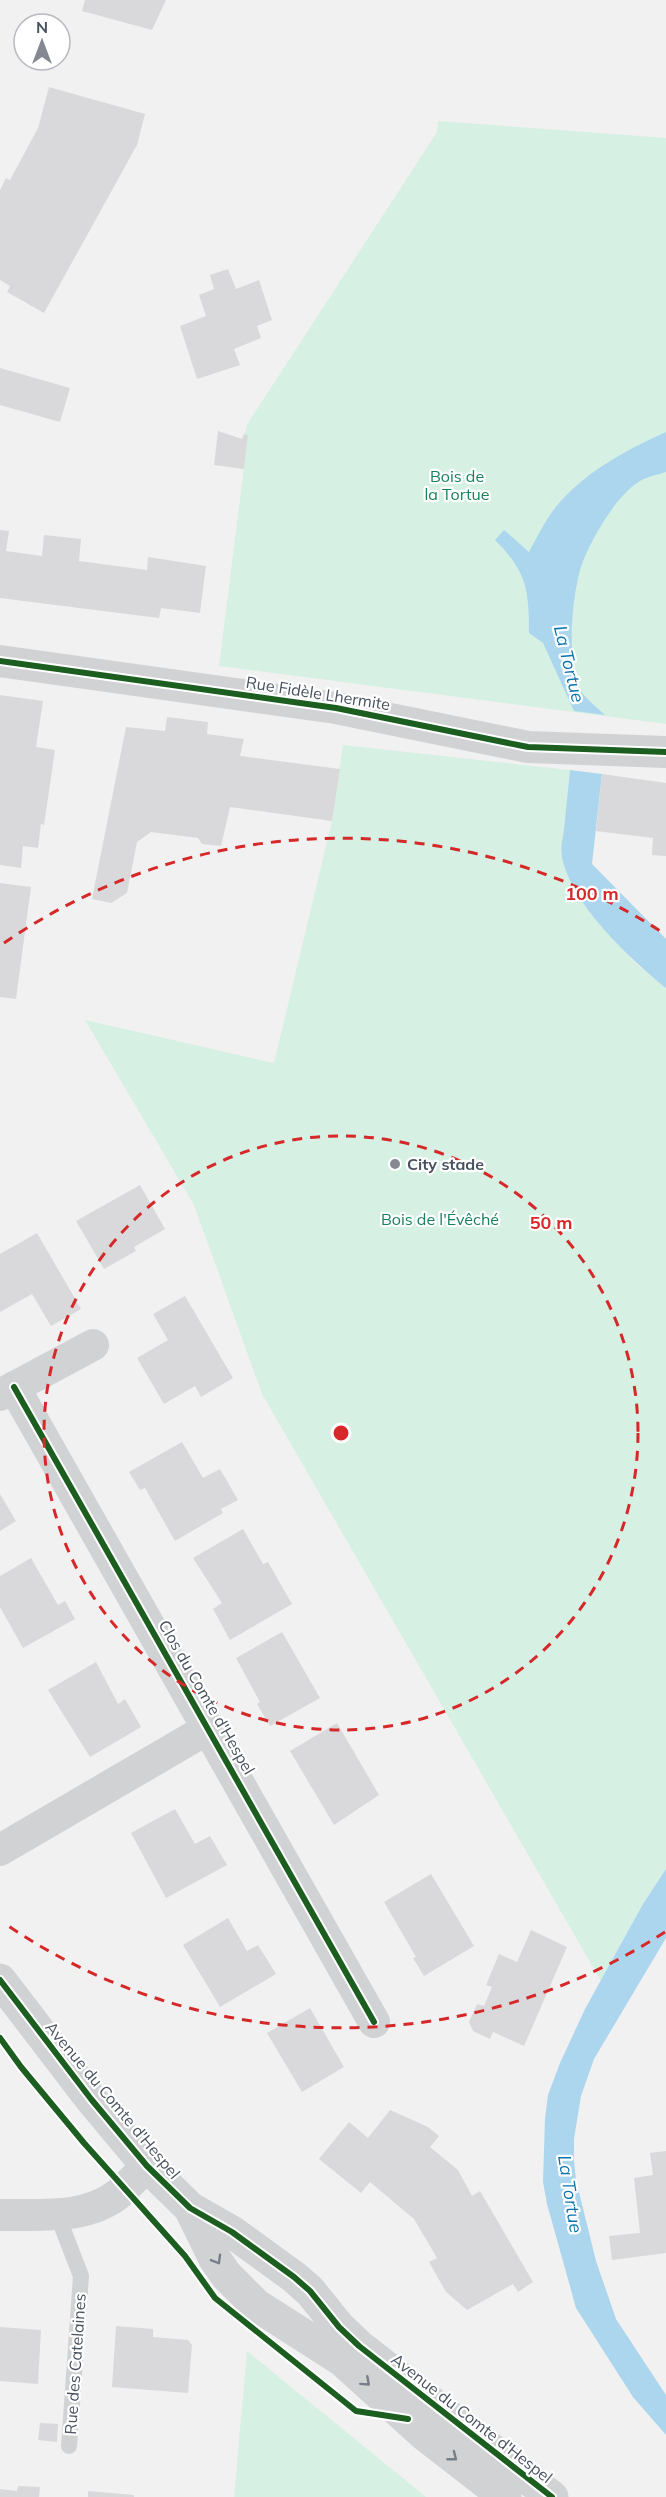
<svg xmlns="http://www.w3.org/2000/svg" width="666" height="2497" viewBox="0 0 666 2497" font-family="Mulish,sans-serif">
  <style>
    .green { fill: #d6f0e4 }
    .water { fill: #abd6ee }
    .building { fill: #d9d9db }
    .lines { fill: none; stroke-linecap: round; stroke-linejoin: round }
    .service { stroke: #d0d2d4; stroke-width: 16 }
    .minor { stroke: #d0d2d4; stroke-width: 32 }
    .tertiary { stroke: #d0d2d4; stroke-width: 33 }
    .cycleway-casing { stroke: #fff; stroke-width: 10 }
    .cycleway { stroke: #1b5e20; stroke-width: 6 }
    .oneway { stroke: #787e87 }
    .ring { fill: none; stroke: #d62828; stroke-width: 3; stroke-dasharray: 10 8 }
    .poi-dot { fill: #848991; stroke: #fff; stroke-width: 2 }
    .labels { text-anchor: middle; stroke-width: 4.5; stroke-linejoin: round; paint-order: stroke }
    .park-label { font-size: 16px; fill: #17825c; stroke: #fff }
    .street-label { font-size: 16px; fill: #48515e; stroke: #fff }
    .poi-label { font-size: 16px; font-weight: bold; fill: #48515e; stroke: #fff; text-anchor: start }
    .water-label { font-size: 18px; font-style: italic; fill: #0b74ae; stroke: #fff }
    .centre { fill: #d62828; stroke: #fff; stroke-width: 3 }
    .ring-label { font-size: 18px; text-anchor: middle; font-weight: bold; fill: #d62828; stroke: #fff; stroke-width: 4.5; stroke-linejoin: round; paint-order: stroke }
  </style>
  <rect width="100%" height="100%" fill="#f2f1f1"/>
  <path class="green" d="M438,121L666,138V724L219,666L248,436L244,434L248,423L437,132Z
    M343,745L570,770L561,855L600,923L636,964L666,988V1869L643,1904L601,1981L262,1394L194,1205L85,1020L274,1063L332,821Z
    M247,2351L426,2497H234Z"/>
  <path class="water" d="M666,432V472C658,475 648,476 640,481C617,494 589,542 581,567C572,596 566,662 580,689C585,699 597,707 605,715L574,711L543,643L529,633C529,589 527,572 495,540L504,530L529,552C537,537 545,521 555,508C583,473 626,450 666,432Z
    M570,770L602,774L592,864L666,939V988C630,959 571,904 562,857C560,848 563,838 564,829C566,809 568,789 570,770Z
    M666,1869V1938L594,2059L581,2096L574,2139V2161L576,2180L596,2261L616,2319L666,2395V2435L633,2397L576,2308L547,2204L543,2182L545,2118L548,2095L560,2063L585,2009L643,1904Z"/>
  <path class="building" d="M85,0H166L152,30L82,11Z
    M49,87L145,114L137,145L44,313L7,292L10,286L0,280V190L6,178L10,180L38,128Z
    M228,269L236,289L259,280L272,320L257,326L261,338L234,349L240,365L197,379L180,326L206,316L199,295L214,289L210,275Z
    M0,368L70,388L60,422L0,405Z
    M218,431L242,439L244,434L248,435L244,469L214,465Z
    M0,530L9,531L6,551L42,556L44,535L81,539L79,561L147,570L148,557L206,566L200,613L161,608L159,618L0,598Z
    M0,695L43,701L36,747L55,750L44,825L41,824L38,848L23,846L21,868L0,865Z
    M167,717L208,722L207,734L244,739L240,756L340,769L332,821L230,807L221,846L202,844L198,838L151,832L137,842L127,893L111,903L92,899L126,727L165,731Z
    M602,774L666,783V856L652,855L653,838L596,831Z
    M0,883L31,887L16,999L0,997Z
    M140,1185L165,1229L134,1247L136,1251L104,1269L76,1221Z
    M37,1233L81,1309L51,1326L32,1294L0,1312V1254Z
    M185,1296L233,1378L201,1397L195,1386L164,1404L137,1358L168,1340L153,1314Z
    M182,1442L203,1478L220,1469L238,1500L221,1509L223,1513L175,1541L145,1488L140,1490L129,1472Z
    M0,1494L16,1521L0,1531Z
    M243,1529L263,1564L268,1562L292,1604L230,1640L213,1609L222,1603L193,1558Z
    M31,1558L58,1605L65,1601L75,1619L23,1648L0,1607V1576Z
    M282,1632L320,1698L270,1726L257,1704L260,1702L236,1658Z
    M96,1662L118,1704L125,1699L141,1727L90,1757L48,1690Z
    M337,1723L379,1795L334,1825L290,1751Z
    M175,1809L195,1844L210,1836L227,1865L166,1898L131,1833Z
    M431,1874L474,1946L424,1976L413,1958L416,1957L384,1902Z
    M228,1918L247,1951L258,1945L276,1974L220,2007L183,1945Z
    M531,1930L567,1947L524,2046L493,2032L490,2039L473,2031L469,2022L477,2004L484,2006L492,1987L486,1985L499,1954L517,1962Z
    M310,2008L344,2067L302,2092L267,2033Z
    M390,2110L428,2127L439,2136L430,2147L458,2170L472,2196L480,2191L533,2282L518,2292L513,2284L467,2310L446,2292L429,2262L437,2258L414,2219L370,2182L361,2193L319,2159L349,2122L368,2138Z
    M666,2151V2253L612,2260L609,2236L640,2233L634,2178L653,2175L650,2153Z
    M116,2326L153,2329V2337L188,2340L192,2345L188,2393L112,2387Z
    M0,2327L41,2330L38,2384L0,2381Z
    M40,2423L58,2424L57,2442L38,2440Z
    M18,2486L40,2487L39,2497H0V2489L17,2491Z
    M88,2491L134,2495V2497H88Z"/>
  <g class="lines">
    <path class="service" d="M57,2214L81,2276L69,2446"/>
    <path class="minor" d="M0,661L336,708L528,747L666,752
      M14,1387L374,2022
      M0,1395L93,1345
      M0,1850L209,1728
      M0,2215C39,2214 84,2220 117,2195C128,2186 137,2175 147,2166"/>
    <path class="tertiary" d="M0,1980L91,2099L147,2166L190,2208L232,2232L294,2277L310,2291L339,2327L359,2346L552,2497
      M190,2208L215,2259L226,2275L256,2305L342,2360L425,2435L505,2497"/>
    <g class="cycleway-casing">
      <path id="cycleway" d="M0,661L336,708L528,747L666,752
        M14,1387L374,2022
        M0,1980L91,2099L147,2166L190,2208L232,2232L294,2277L310,2291L339,2327L359,2346L552,2497
        M0,2038L21,2067L84,2143L185,2256L215,2298L356,2411L408,2419"/>
    </g>
    <use href="#cycleway" class="cycleway"/>
  </g>
  <defs><path id="oneway-chevron" d="M-2-3.5L2.5 0L-2 3.5" fill="none" stroke-width="1.6" stroke-linecap="round" stroke-linejoin="round" transform="scale(1.5)"/></defs>
  <g class="oneway">
    <use href="#oneway-chevron" transform="translate(217 2260) rotate(60)"/>
    <use href="#oneway-chevron" transform="translate(366 2382) rotate(42)"/>
    <use href="#oneway-chevron" transform="translate(453 2457) rotate(38)"/>
  </g>
  <g class="ring">
    <circle cx="341" cy="1433" r="297"/>
    <path d="M665 1932A595 595 0 0 1 4 1923M4 943A595 595 0 0 1 665 934"/>
  </g>
  <circle class="poi-dot" cx="395" cy="1164" r="6"/>
  <g class="labels">
    <g class="park-label">
      <text x="457" y="482">Bois de<tspan x="457" dy="18">la Tortue</tspan></text>
      <text x="440" y="1225">Bois de l'Évêché</text>
    </g>
    <g class="street-label">
      <text transform="translate(318 693) rotate(9)" y="6">Rue Fidèle Lhermite</text>
      <text transform="translate(207 1697) rotate(60)" y="6">Clos du Comte d'Hespel</text>
      <text transform="translate(113 2100) rotate(50)" y="6">Avenue du Comte d'Hespel</text>
      <text transform="translate(75 2364) rotate(-86)" y="6">Rue des Catelaines</text>
      <text transform="translate(472 2418) rotate(38)" y="6">Avenue du Comte d'Hespel</text>
    </g>
    <g class="poi-label">
      <text x="407" y="1170">City stade</text>
    </g>
    <g class="water-label">
      <text transform="translate(569 664) rotate(76)" y="6">La Tortue</text>
      <text transform="translate(570 2194) rotate(81)" y="6">La Tortue</text>
    </g>
  </g>
  <circle cx="341" cy="1433" r="9" class="centre"/>
  <g class="ring-label">
    <text x="592" y="900">100 m</text>
    <text x="551" y="1229">50 m</text>
  </g>
  <g transform="translate(42 42)"><circle r="28" fill="#ffffff" stroke="#b6b9bf" stroke-width="1.5"/>
  <path d="M0-4.5L10 22L0 15L-10 22Z" fill="#848991"/>
  <text y="-9" font-size="16" font-weight="bold" text-anchor="middle" fill="#48515e">N</text>
  </g>
</svg>
